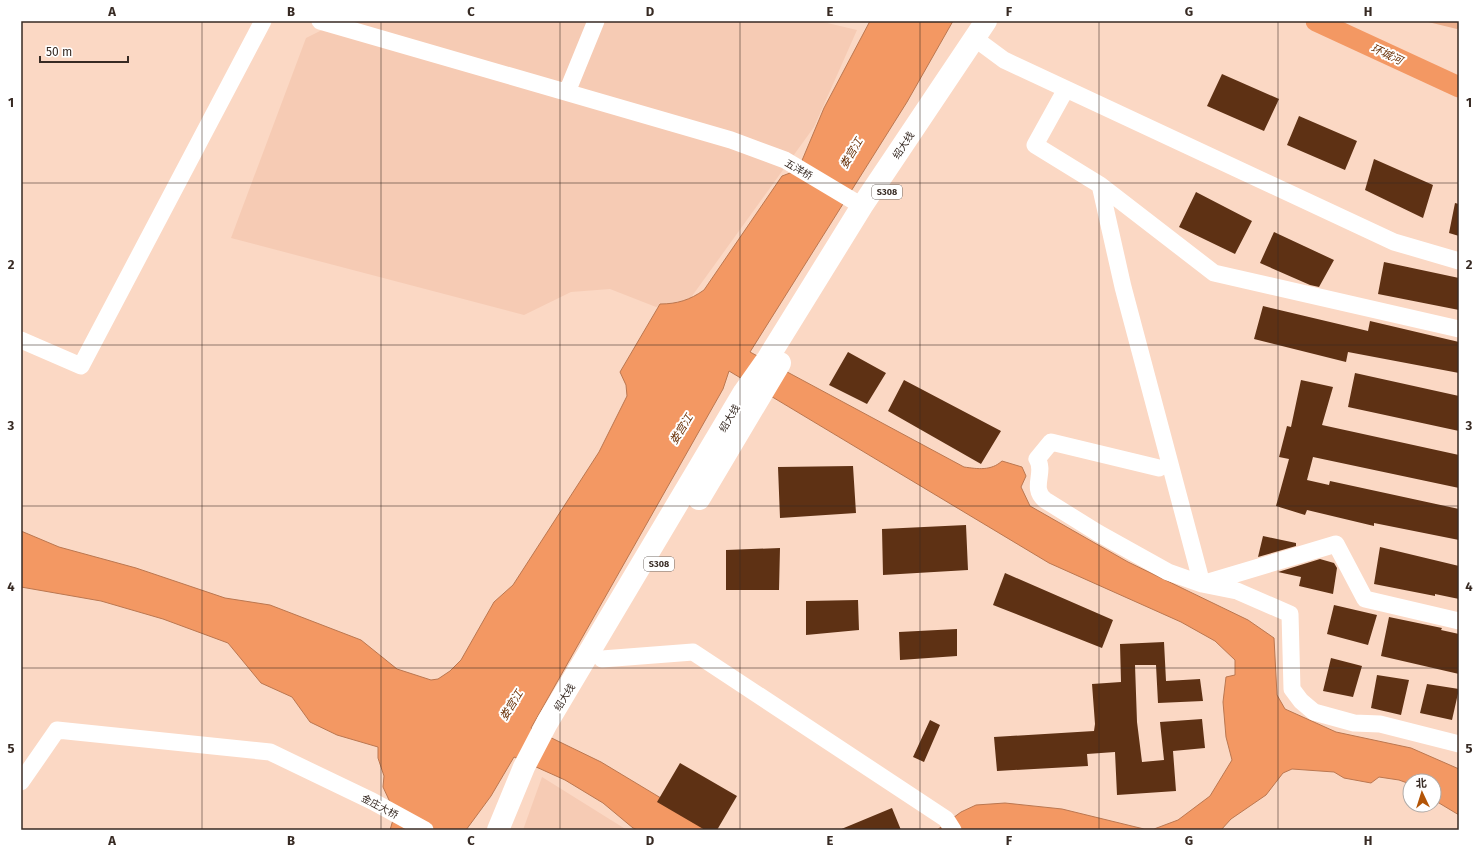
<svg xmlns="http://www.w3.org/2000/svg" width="1480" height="851" viewBox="0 0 1480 851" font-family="'Fira Sans','Noto Sans SC',sans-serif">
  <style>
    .built { fill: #f6cbb4 }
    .green { fill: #ecaf8d }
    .water { fill: #f39863; stroke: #bb7750 }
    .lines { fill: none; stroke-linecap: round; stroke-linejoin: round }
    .river { stroke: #f39863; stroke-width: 21 }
    .building { fill: #5e3114 }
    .minor { stroke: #fff; stroke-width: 17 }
    .major { stroke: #fff; stroke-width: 22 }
    .grid { fill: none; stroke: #372a23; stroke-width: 1; stroke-opacity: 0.55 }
    .labels { text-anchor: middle; stroke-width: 4; stroke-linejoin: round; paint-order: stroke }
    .shield { fill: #fff; stroke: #736a65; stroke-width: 1 }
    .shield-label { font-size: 9px; font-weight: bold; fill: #372a23 }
    .street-label { font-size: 10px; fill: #372a23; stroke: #fff }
    .water-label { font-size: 11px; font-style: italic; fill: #682f05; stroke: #fff }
    .neatline { fill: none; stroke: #372a23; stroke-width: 1.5 }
    .grid-label { font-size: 13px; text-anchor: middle; font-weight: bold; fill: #372a23 }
  </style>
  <rect width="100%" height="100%" fill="#fbd8c4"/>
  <path class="built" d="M340,21H819L857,30L814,127L687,303L656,307L610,289L571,292L524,315L231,238L306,38Z
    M542,777L627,830H523Z"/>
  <path class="green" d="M1424,21H1459V27L1457,29Z"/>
  <path class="water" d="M870,21H953L907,102L750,352L964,467C978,469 991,471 1002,461L1022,467L1026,476L1021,487L1030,506L1128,562L1248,620L1274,638L1277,695L1285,709L1336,732L1411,748L1459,769V815L1434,800V781H1410V784L1399,780L1379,777L1371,783L1344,778L1334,772L1292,769L1283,773L1266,795L1231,819L1221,830H937L961,812L976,805L1005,803L1062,809L1144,829H1154L1178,820L1210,796L1232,760L1226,737L1223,702L1226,677L1235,675V660L1215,641L1181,622L1049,563L729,371L723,389L531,728L601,762L714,830H638L633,828L603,803L565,780L514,757L491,796L466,830H390L395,813L383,787L384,776L378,758V747L337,735L310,722L292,697L261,683L228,643L163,619L101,601L21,587V531L59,547L136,568L225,598L270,605L361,640L397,669L431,680L438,679L450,671L461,660L494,602L513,585L599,452L627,396L626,385L620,372L660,304C677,304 690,300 704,290L782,176L798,170L824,108Z"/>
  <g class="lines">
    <path class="river" d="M1316,21L1459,87"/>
  </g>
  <path class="building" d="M1222,74L1279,99L1264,131L1207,106Z
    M1299,116L1357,141L1345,170L1287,145Z
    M1374,159L1433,185L1423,218L1365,190Z
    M1196,192L1252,221L1235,254L1179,227Z
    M1455,203L1459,204V236L1449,233Z
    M1274,232L1334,260L1319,287L1310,285L1260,263Z
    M1384,262L1459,278V310L1378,294Z
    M1263,306L1368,331L1370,321L1459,342V373L1348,352L1346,362L1254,339Z
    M848,352L886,373L867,404L829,385Z
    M1355,373L1459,396V431L1348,407Z
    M904,380L1001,431L981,464L888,411Z
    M1301,380L1333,387L1322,425L1459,455V488L1313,457L1307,480L1329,485L1330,481L1459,509V540L1374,523V526L1307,510L1305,515L1276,506L1289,459L1279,457L1287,426L1291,427Z
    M853,466L856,513L780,518L778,467Z
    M966,525L968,570L883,575L882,529Z
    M1263,536L1296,543V546L1258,557Z
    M1380,547L1459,566V599L1435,594V596L1374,584Z
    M780,548L779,590H726V550Z
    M1320,559L1334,563L1337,568L1333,594L1299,586L1301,577L1278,572Z
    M1005,573L1113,620L1102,648L993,605Z
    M858,600L859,630L806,635V601Z
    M1334,605L1377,615L1368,645L1327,634Z
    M1389,617L1442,628L1441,630L1459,634V674L1381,656Z
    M957,629V656L900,660L899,632Z
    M1164,642L1166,681L1200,679L1203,701L1158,703L1156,665H1135L1137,722L1142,762L1164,760L1160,722L1202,719L1205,748L1173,751L1176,791L1117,795L1115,752L1087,754L1088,766L997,771L994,737L1094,731L1095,724L1092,684L1121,682L1120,644Z
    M1331,658L1362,666L1353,697L1323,691Z
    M1377,675L1409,680L1401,715L1371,708Z
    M1427,684L1459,689L1452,720L1420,713Z
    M930,720L940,725L924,762L913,757Z
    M680,763L737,796L717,830H705L657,802Z
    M892,808L901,830H839Z"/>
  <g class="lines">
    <path class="minor" d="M320,21L731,140L785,160L862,206
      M981,43L1004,60L1394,242L1459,261
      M1066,89L1035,145L1100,185L1123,287L1202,584L1336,544L1365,599L1459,621
      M567,92L596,21
      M1100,185L1214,273L1459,329
      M21,340L81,366L263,21
      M1159,468L1051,442L1037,459C1046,472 1030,488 1045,500L1098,533L1168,572L1202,584L1237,591L1290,614L1292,689L1301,701L1314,712L1354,723L1380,724L1459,744
      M602,659L693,652L946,819L953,830
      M21,782L57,730L270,752L372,801L425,830"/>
    <path class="major" d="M699,499L780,363
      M498,830L524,767L547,723L744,392L768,358L862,206L986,21"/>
  </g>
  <path class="grid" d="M202,21V830M381,21V830M560,21V830M740,21V830M920,21V830M1099,21V830M1278,21V830M21,183H1459M21,345H1459M21,506H1459M21,668H1459"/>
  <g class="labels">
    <g class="shield">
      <rect x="872" y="185" width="30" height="14" rx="3"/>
      <rect x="644" y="557" width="30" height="14" rx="3"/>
    </g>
    <g class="shield-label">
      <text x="887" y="195">S308</text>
      <text x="659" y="567">S308</text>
    </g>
    <g class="street-label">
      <text transform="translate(903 145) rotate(-56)" y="4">绍大线</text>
      <text transform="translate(799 169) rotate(30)" y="4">五洋桥</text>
      <text transform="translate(729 418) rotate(-59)" y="4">绍大线</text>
      <text transform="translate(564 697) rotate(-58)" y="4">绍大线</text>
      <text transform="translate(380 806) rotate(28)" y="4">金庄大桥</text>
    </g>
    <g class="water-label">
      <text transform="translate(1387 54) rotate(25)" y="4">环城河</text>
      <text transform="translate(851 153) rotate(-59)" y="4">娄宫江</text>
      <text transform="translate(681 429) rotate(-58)" y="4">娄宫江</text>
      <text transform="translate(511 705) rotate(-58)" y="4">娄宫江</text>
    </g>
  </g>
  <rect width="1480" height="851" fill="none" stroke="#ffffff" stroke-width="44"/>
  <g transform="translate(1422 793) rotate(356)"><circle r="19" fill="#ffffff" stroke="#afaaa7"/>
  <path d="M0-3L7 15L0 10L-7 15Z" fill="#b35406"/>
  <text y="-6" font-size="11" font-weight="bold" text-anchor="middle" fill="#372a23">北</text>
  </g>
  <path d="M40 56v6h88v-6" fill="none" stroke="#372a23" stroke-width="2"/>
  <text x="46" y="56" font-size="12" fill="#372a23" stroke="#ffffff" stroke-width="3" paint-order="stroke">50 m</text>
  <rect x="22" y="22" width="1436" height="807" class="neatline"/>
  <g class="grid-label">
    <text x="112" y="16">A</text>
    <text x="291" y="16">B</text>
    <text x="471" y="16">C</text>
    <text x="650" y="16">D</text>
    <text x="830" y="16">E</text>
    <text x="1009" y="16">F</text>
    <text x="1189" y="16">G</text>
    <text x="1368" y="16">H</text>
    <text x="11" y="107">1</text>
    <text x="1469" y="107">1</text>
    <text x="11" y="269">2</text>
    <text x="1469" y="269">2</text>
    <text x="11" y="430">3</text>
    <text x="1469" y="430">3</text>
    <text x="11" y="591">4</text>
    <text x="1469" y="591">4</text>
    <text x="11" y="753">5</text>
    <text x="1469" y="753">5</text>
    <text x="112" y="845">A</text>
    <text x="291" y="845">B</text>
    <text x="471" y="845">C</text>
    <text x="650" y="845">D</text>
    <text x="830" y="845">E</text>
    <text x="1009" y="845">F</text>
    <text x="1189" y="845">G</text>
    <text x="1368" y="845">H</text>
  </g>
</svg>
